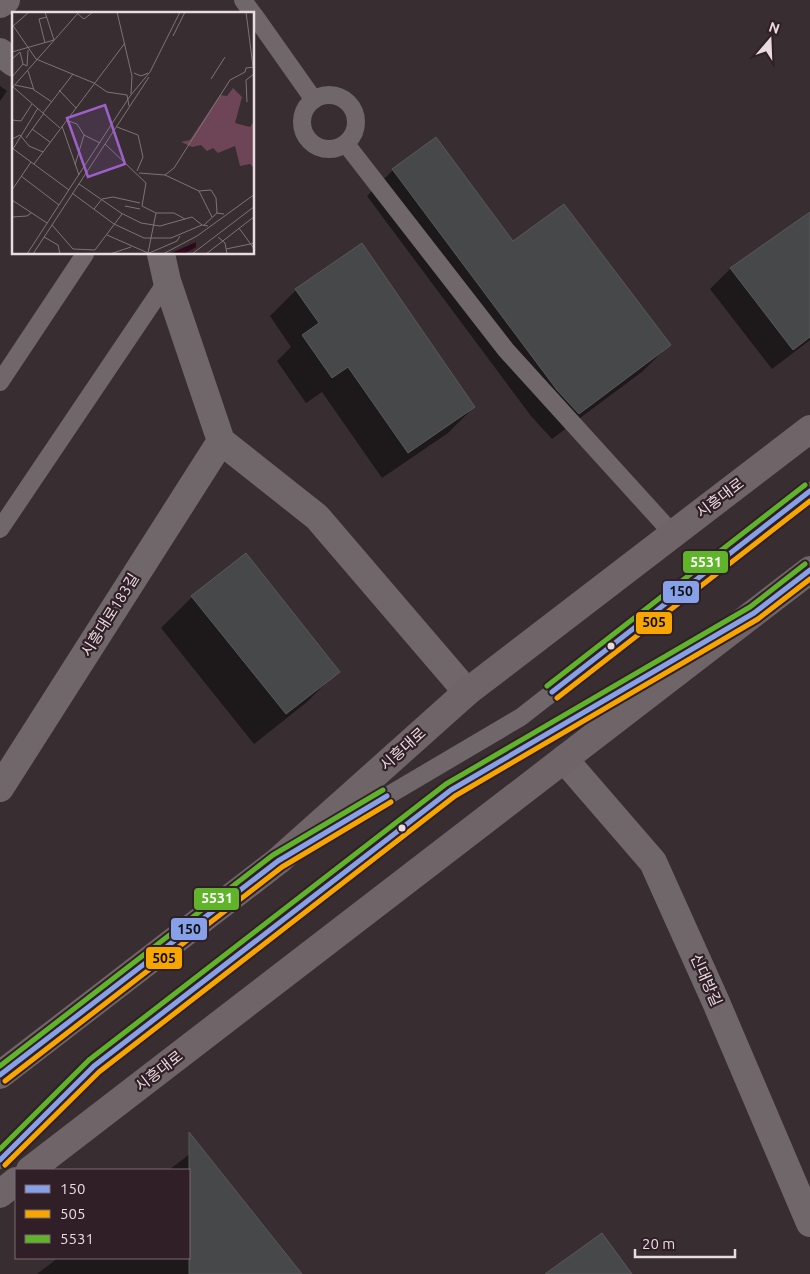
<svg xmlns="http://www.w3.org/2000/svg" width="810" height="1274" viewBox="0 0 810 1274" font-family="Ubuntu,'Noto Sans KR',sans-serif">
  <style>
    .shadow { fill: #0007 }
    .building { fill: #474849; stroke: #58595a }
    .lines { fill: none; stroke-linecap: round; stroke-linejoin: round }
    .lane { stroke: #70676b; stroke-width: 18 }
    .street { stroke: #70676b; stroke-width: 28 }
    .primary { stroke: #6f6468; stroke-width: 28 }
    .bus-1-casing { stroke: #311f27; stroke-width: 9 }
    .bus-2-casing { stroke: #311f27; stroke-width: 9 }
    .bus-3-casing { stroke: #311f27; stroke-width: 9 }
    .bus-1 { stroke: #87a1e9; stroke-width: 5 }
    .bus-2 { stroke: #f7a600; stroke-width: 5 }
    .bus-3 { stroke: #5fb42a; stroke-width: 5 }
    .bus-dot { fill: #e9dce0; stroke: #311f27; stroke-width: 2 }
    .labels { text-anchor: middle; stroke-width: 4.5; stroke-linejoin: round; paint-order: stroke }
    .street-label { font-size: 15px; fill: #e9dce0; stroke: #311f27 }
    .inset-road { fill: none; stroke: #7f7377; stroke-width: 1 }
    .view { fill: #9c61c9; fill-opacity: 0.15; stroke: #9c61c9; stroke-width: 2.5 }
    .inset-edge { fill: none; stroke: #e9dce0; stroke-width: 2.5 }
    .line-badge { stroke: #311f27; stroke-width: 2 }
    .badge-label { font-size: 14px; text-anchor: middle; font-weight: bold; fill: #fff }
    .pale-badge-label { font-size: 14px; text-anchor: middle; font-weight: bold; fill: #111 }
  </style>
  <rect width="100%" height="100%" fill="#382d31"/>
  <path class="shadow" d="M0,86L7,91L0,101Z
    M435,139L513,243L669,345L643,371L552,439L531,416L367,196L393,170Z
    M810,213V340L772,369L710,289L730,269Z
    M296,290L474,407L448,433L382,478L322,392L306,403L277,361L291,347L270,316Z
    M192,597L338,671L307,702L254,744L161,628Z
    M199,1147L300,1274H37L58,1258H189V1170H169Z"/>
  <path class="building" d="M436,137L513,241L564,204L671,345L579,414L557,390L392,169Z
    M810,212V337L793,350L730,268Z
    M362,243L475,407L408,453L348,367L332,378L302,335L319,323L295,289Z
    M246,553L340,672L286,714L191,596Z
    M189,1132L302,1274H189Z
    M602,1233L632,1274H545Z"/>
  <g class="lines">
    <path class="lane" d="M243,0L253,14
      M254,15L314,100
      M302 122a27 27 0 1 1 54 0a27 27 0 1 1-54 0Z
      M346,144L506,350L673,534
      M0,382L85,254
      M0,529L167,281
      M321,835L521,717L810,491
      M0,1160L94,1066L451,790L684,653"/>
    <path class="street" d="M0,4L6,0
      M0,52L14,63
      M161,254L167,281L221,441L317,517L467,692
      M564,759L653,862L715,1000L810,1223
      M0,788L221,441"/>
    <path class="primary" d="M0,1075L278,861L467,692L810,429
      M30,1170L810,570
      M0,1194L16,1181"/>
    <g class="bus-1-casing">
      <path id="bus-1" d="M552,692L810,491
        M0,1075L278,861L387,796
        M0,1160L94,1066L451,790L754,613L810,570"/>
    </g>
    <g class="bus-2-casing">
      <path id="bus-2" d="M557,698L810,501
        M5,1081L282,867L391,802
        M5,1165L99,1072L455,796L758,619L810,579"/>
    </g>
    <g class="bus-3-casing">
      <path id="bus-3" d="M547,686L805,485
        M0,1066L273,855L383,790
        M0,1149L89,1060L446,784L750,607L805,564"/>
    </g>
    <use href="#bus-1" class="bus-1"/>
    <use href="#bus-2" class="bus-2"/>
    <use href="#bus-3" class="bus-3"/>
  </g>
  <g class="bus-dot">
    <circle cx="611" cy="646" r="4.5"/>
    <circle cx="402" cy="828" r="4.5"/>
  </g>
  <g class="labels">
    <g class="street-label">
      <text transform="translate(720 498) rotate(-37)" y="5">시흥대로</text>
      <text transform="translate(110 615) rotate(-58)" y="5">시흥대로183길</text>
      <text transform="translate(403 749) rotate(-42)" y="5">시흥대로</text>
      <text transform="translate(706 980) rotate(66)" y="5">신대방길</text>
      <text transform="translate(159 1071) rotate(-38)" y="5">시흥대로</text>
    </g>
  </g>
  <g transform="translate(12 12)">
    <rect width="242" height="242" fill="#382d31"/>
    <path d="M221,76L230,85L223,111L238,115L242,109V156L238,152L228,154L223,134L206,141L201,136L195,139L189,133L180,135L169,130L178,128L208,83L215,84Z" fill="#6e4556"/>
    <path d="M184,230V235L172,242H157Z" fill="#2d0a1b"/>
    <path class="inset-road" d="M105,0L120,64L119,82M234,0L242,62L234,68L235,90M66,2L72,7L81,0M0,12L24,47L82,71L95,80L115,83L117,94M0,15L17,0M161,24L173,0M33,31L27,7L35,5M0,40L42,28L33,0M0,47L8,40L11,52M16,59L22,78L40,90M122,61L129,64L136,61M0,65L11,52L15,54L16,38M199,67L213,45M3,73L22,77M0,74L48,116M0,76L67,0M47,78L64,96M31,101L61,62M0,108L9,109L20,92M54,108L65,112L72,123L88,131M50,114L67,163M105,115L126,123L131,145L125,159M20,117L38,130M14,126L32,101M0,127L8,123L17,134L31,140M93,132L134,171L130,194L144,201H162L173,207M0,136L57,178M1,137L26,96M22,152L113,31M63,153L72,123M127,161L153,163L187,179L199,178L204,186L205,201L212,202M153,163L162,156L218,68L233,60L234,56L242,55M9,164L47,193M67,172L109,201L129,211L148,214L180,205L190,213M0,178L19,150M187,179L200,205M60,181L102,212L132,226H159L190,213L196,214M0,188L35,211M113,194L128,197M82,197L90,187L101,185L128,191M0,205L15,204L19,201M40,213L61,237L83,238L110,202M192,213L205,201M227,216L243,238M95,223L136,241M32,225L46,233L48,242M206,225L213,231L215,242M214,237L243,231M136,241L144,201M15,242L118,84L138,60L168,0M21,242L137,65M98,242L119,235M135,242L165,229L168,224M151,242L185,224L243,182M180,242L243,194M194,242L243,204"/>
    <path class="view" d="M93,93L113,152L76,165L55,106Z"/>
    <rect width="242" height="242" class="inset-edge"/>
  </g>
  <g class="line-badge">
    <rect x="682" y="550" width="47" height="24" rx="5" fill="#5fb42a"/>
    <rect x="662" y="580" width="38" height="24" rx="5" fill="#87a1e9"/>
    <rect x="635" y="611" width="38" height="24" rx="5" fill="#f7a600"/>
    <rect x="193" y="887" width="47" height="24" rx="5" fill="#5fb42a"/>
    <rect x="170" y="917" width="38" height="24" rx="5" fill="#87a1e9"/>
    <rect x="145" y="946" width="38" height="24" rx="5" fill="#f7a600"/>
  </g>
  <g class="badge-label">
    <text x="706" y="567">5531</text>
    <text x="217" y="903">5531</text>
  </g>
  <g class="pale-badge-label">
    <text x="681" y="596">150</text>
    <text x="654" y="627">505</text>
    <text x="189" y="934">150</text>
    <text x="164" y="963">505</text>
  </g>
  <rect x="15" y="1169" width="175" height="90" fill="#311f27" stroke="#7b6b71"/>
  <rect x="25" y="1185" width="25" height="8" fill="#87a1e9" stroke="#7b6b71"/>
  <text x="60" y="1194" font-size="15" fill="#e9dce0">150</text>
  <rect x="25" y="1210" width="25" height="8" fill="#f7a600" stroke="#7b6b71"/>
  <text x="60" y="1219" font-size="15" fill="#e9dce0">505</text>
  <rect x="25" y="1235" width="25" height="8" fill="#5fb42a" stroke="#7b6b71"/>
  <text x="60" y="1244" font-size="15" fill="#e9dce0">5531</text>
  <g transform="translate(770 40) rotate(19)" stroke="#311f27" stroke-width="4" paint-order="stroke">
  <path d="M0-4L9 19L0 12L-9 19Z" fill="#e9dce0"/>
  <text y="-8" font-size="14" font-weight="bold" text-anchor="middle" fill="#e9dce0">N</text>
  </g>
  <path d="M635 1249v8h100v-8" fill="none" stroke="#e9dce0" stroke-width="2.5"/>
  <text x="642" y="1249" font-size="15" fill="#e9dce0" stroke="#311f27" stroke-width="4" paint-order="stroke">20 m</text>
</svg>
